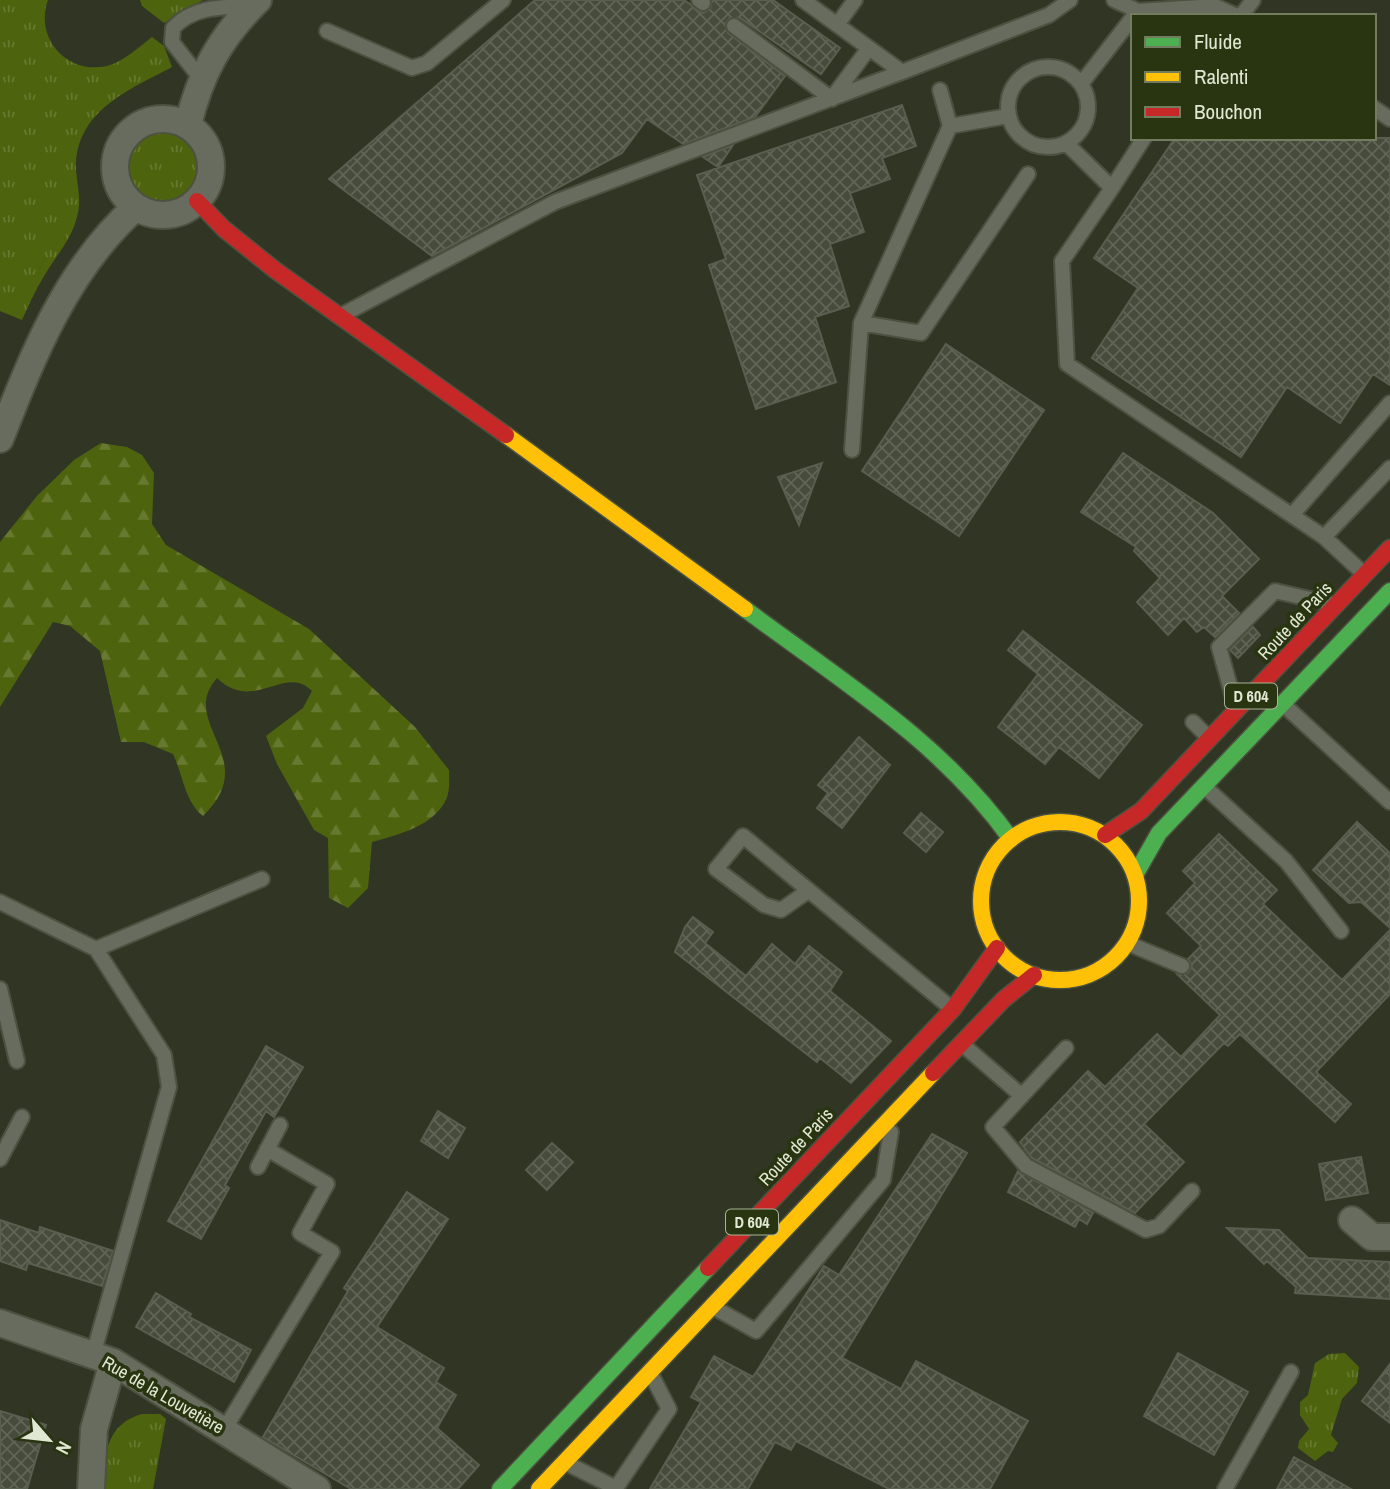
<svg xmlns="http://www.w3.org/2000/svg" width="1390" height="1489" viewBox="0 0 1390 1489" font-family="'Archivo Narrow',sans-serif">
  <style>
    .grass { fill: url(#grass-tufts) }
    .forest { fill: url(#forest-firs) }
    .building { fill: url(#building-cross-hatch); stroke: #595f4f; stroke-width: 2 }
    .lines { fill: none; stroke-linecap: round; stroke-linejoin: round }
    .lane-casing { stroke: #4c5140; stroke-width: 18 }
    .street-casing { stroke: #4c5140; stroke-width: 30 }
    .fast-casing { stroke: #4c5140; stroke-width: 19 }
    .slow-casing { stroke: #4c5140; stroke-width: 19 }
    .jam-casing { stroke: #4c5140; stroke-width: 19 }
    .lane { stroke: #676c5e; stroke-width: 14 }
    .street { stroke: #676c5e; stroke-width: 26 }
    .fast { stroke: #4caf50; stroke-width: 16 }
    .slow { stroke: #ffc107; stroke-width: 16 }
    .jam { stroke: #c62828; stroke-width: 16 }
    .labels { text-anchor: middle; stroke-width: 7; stroke-linejoin: round; paint-order: stroke }
    .shield { fill: #293410; stroke: #a9b298; stroke-width: 2 }
    .shield-label { font-size: 16px; font-weight: bold; fill: #e0e8d3 }
    .street-label { font-size: 18px; fill: #e0e8d3; stroke: #293410 }
  </style>
  <defs>
    <pattern id="grass-tufts" width="24" height="20" patternUnits="userSpaceOnUse" patternTransform="scale(1.75)"><rect width="24" height="20" fill="#4e630e"/><path d="M3 7l-1-3M5 7V3M7 7l1-3M15 17l-1-3M17 17v-4M19 17l1-3" fill="none" stroke="#677930"/></pattern>
    <pattern id="forest-firs" width="22" height="20" patternUnits="userSpaceOnUse" patternTransform="scale(1.75)"><rect width="22" height="20" fill="#4e630e"/><path d="M5 1l3.5 6h-7zM16 11l3.5 6h-7z" fill="#677930"/></pattern>
    <pattern id="building-cross-hatch" width="8" height="8" patternUnits="userSpaceOnUse" patternTransform="scale(1.75)"><rect width="8" height="8" fill="#464b3c"/><path d="M0 0l8 8M0 8l8-8" fill="none" stroke="#606557"/></pattern>
  </defs>
  <rect width="100%" height="100%" fill="#303623"/>
  <path class="grass" d="M0,0H48C34,38 67,75 107,66C123,62 139,47 152,37L164,46L172,67C129,90 75,111 76,169C77,186 82,200 77,217C72,237 60,251 49,268C38,285 30,302 22,320L0,311Z
    M140,0H203L164,23L142,6Z
    M126 167a38 38 0 1 1 76 0a38 38 0 1 1-76 0Z
    M1345,1353L1359,1367L1357,1383L1342,1399L1331,1435L1338,1443L1333,1452L1328,1451L1315,1461L1298,1448L1299,1441L1309,1429L1300,1415V1402L1308,1395L1315,1363L1329,1354Z
    M142,1414H160L166,1419L153,1489H102L104,1445L108,1446C114,1428 125,1419 142,1414Z"/>
  <path class="forest" d="M101,443L127,447L142,455L154,473L152,524L166,545L309,629L415,727L449,770C449,778 450,790 447,797C436,826 397,835 372,842L368,888L348,908L329,898L328,838L314,830L277,764L266,736L303,708L312,691C285,663 254,714 217,678C177,723 263,759 203,816C185,802 183,775 173,754L144,742H121L100,651L70,626L53,622L0,707V542L37,496L74,460Z"/>
  <path class="building" d="M535,0H684L703,13L710,9L712,0H773L840,48L821,74L740,18H730L725,24L728,33L785,76L755,117L683,144L647,119L622,153L432,256L329,179Z
    M902,105L916,146L882,158L890,179L850,193L864,232L830,244L849,306L815,317L836,382L756,409L709,265L726,259L697,175Z
    M1175,138H1390V385L1373,374L1340,423L1287,387L1241,457L1092,358L1138,288L1094,258Z
    M733,145L718,167L703,157Z
    M946,344L1044,410L959,536L862,471Z
    M1123,453L1213,513L1259,559L1222,596L1239,613L1215,637L1204,627L1197,632L1184,618L1168,635L1137,602L1160,578L1134,551L1136,547L1081,512Z
    M822,463L814,484L799,525L778,477Z
    M1253,627L1260,635L1238,658L1230,650Z
    M1023,631L1142,725L1099,778L1059,747L1045,764L998,727L1038,674L1008,650Z
    M859,737L890,765L842,828L817,808L828,793L818,785Z
    M921,813L943,832L926,852L904,833Z
    M1357,822L1390,853V928L1361,902L1349,903L1313,870Z
    M1219,834L1277,890L1263,904L1342,980L1390,930V994L1316,1072L1351,1104L1335,1122L1240,1034L1228,1046L1224,1043L1144,1124L1184,1162L1135,1213L1032,1158L1020,1142L1088,1071L1105,1087L1157,1034L1181,1057L1220,1015L1177,974L1188,973L1192,965L1188,959L1201,946L1167,913L1195,883L1183,871Z
    M693,917L713,932L705,943L746,976L772,944L795,964L809,946L842,972L830,991L891,1041L851,1083L820,1058L817,1062L675,952L685,927Z
    M266,1046L303,1067L274,1117L266,1111L225,1185L229,1188L201,1239L168,1221Z
    M438,1111L465,1128L448,1158L421,1141Z
    M932,1134L967,1153L842,1358L901,1389L916,1361L1028,1421L990,1489H889L796,1441L791,1450L775,1442L748,1489H650L701,1402L691,1397L714,1356L753,1377L824,1266L839,1275Z
    M552,1143L573,1162L547,1190L526,1170Z
    M1361,1157L1368,1193L1326,1200L1319,1164Z
    M1018,1171L1093,1213L1087,1224L1079,1219L1075,1227L1008,1192Z
    M407,1192L448,1219L377,1327L444,1368L436,1382L456,1395L437,1428L479,1465L458,1489H351L263,1437L348,1291L344,1288Z
    M0,1220L39,1233L40,1227L113,1251L102,1286L28,1263L26,1270L0,1261Z
    M1227,1228L1279,1230L1308,1258L1390,1262V1299L1295,1293L1296,1287L1267,1261L1264,1264Z
    M156,1293L191,1314L189,1317L251,1350L234,1382L136,1327Z
    M1178,1353L1248,1392L1214,1455L1144,1416Z
    M1390,1364V1423L1362,1401Z
    M0,1411L46,1425L27,1489H0Z
    M1294,1457L1351,1489H1277Z"/>
  <g class="lines">
    <g class="lane-casing">
      <path id="lane" d="M699,0L703,3
        M803,0L902,72L1049,15L1070,0
        M1114,0L1138,11L1215,6L1237,16
        M1241,16L1253,0
        M837,25L855,0
        M734,26L832,99
        M327,31L412,68L427,63L503,0
        M1008 107a40 40 0 1 1 80 0a40 40 0 1 1-80 0Z
        M201,79L172,42L173,28C193,6 223,7 250,6
        M1081,84L1133,17
        M832,98L869,48
        M1374,108L1390,119
        M950,126L1008,116
        M1066,143L1112,188L1144,138
        M1112,188L1062,261L1067,364L1324,537L1390,468
        M342,315L555,202L902,72
        M861,323L921,333L1028,174
        M852,450L861,323L950,126L940,90
        M1292,515L1390,403
        M1324,537L1364,574
        M1284,705L1390,802
        M1236,708L1219,647L1275,591L1332,604
        M1193,722L1209,738
        M1206,788L1286,861L1341,931
        M808,891L781,910L764,905L716,869L743,836L951,1008
        M0,902L96,949L164,1055L169,1087L93,1355
        M1127,943L1182,966
        M96,949L262,879
        M0,989L17,1061
        M962,1044L1022,1096
        M1066,1048L993,1127L1026,1166L1146,1230L1159,1226L1192,1191
        M0,1159L22,1117
        M258,1167L280,1125
        M713,1307L756,1331L883,1180L891,1132
        M224,1430L332,1252L300,1233L327,1184L267,1149
        M566,1463L616,1488L669,1409L651,1374
        M1225,1489L1291,1372"/>
    </g>
    <g class="street-casing">
      <path id="street" d="M115 167a48 48 0 1 1 96 0a48 48 0 1 1-96 0Z
        M188,125C200,74 220,37 258,0
        M0,439C33,355 67,268 136,207
        M1352,1220L1372,1237H1390
        M0,1323L113,1362L317,1489
        M91,1489L94,1429L113,1362"/>
    </g>
    <g class="fast-casing">
      <path id="fast" d="M745,609C840,680 941,741 1011,839
        M1135,875L1159,833L1390,591
        M500,1489L708,1268"/>
    </g>
    <g class="slow-casing">
      <path id="slow" d="M506,435L745,609
        M981 901a79 79 0 1 1 158 0a79 79 0 1 1-158 0Z
        M539,1489L933,1073"/>
    </g>
    <g class="jam-casing">
      <path id="jam" d="M197,201L224,229L275,270L506,435
        M1105,835L1141,811L1390,548
        M933,1073L1004,999L1034,975
        M708,1268L953,1009L997,948"/>
    </g>
    <use href="#lane" class="lane"/>
    <use href="#street" class="street"/>
    <use href="#fast" class="fast"/>
    <use href="#slow" class="slow"/>
    <use href="#jam" class="jam"/>
  </g>
  <g class="labels">
    <g class="shield">
      <rect x="1225" y="683.5" width="52" height="25" rx="5"/>
      <rect x="726" y="1209.5" width="52" height="25" rx="5"/>
    </g>
    <g class="shield-label">
      <text x="1251" y="702">D 604</text>
      <text x="752" y="1228">D 604</text>
    </g>
    <g class="street-label">
      <text transform="translate(1295 621) rotate(-47)" y="6">Route de Paris</text>
      <text transform="translate(796 1147) rotate(-47)" y="6">Route de Paris</text>
      <text transform="translate(163 1395) rotate(30)" y="6">Rue de la Louvetière</text>
    </g>
  </g>
  <rect x="1131" y="14" width="245" height="126" fill="#293410" stroke="#727c5e" stroke-width="2"/>
  <rect x="1145" y="37" width="35" height="10" fill="#4caf50" stroke="#727c5e" stroke-width="2"/>
  <text x="1194" y="49" font-size="21" fill="#e0e8d3">Fluide</text>
  <rect x="1145" y="72" width="35" height="10" fill="#ffc107" stroke="#727c5e" stroke-width="2"/>
  <text x="1194" y="84" font-size="21" fill="#e0e8d3">Ralenti</text>
  <rect x="1145" y="107" width="35" height="10" fill="#c62828" stroke="#727c5e" stroke-width="2"/>
  <text x="1194" y="119" font-size="21" fill="#e0e8d3">Bouchon</text>
  <g transform="translate(49 1440) rotate(118)" stroke="#293410" stroke-width="5" paint-order="stroke">
  <path d="M0-5L12 26L0 18L-12 26Z" fill="#e0e8d3"/>
  <text y="-10" font-size="19" font-weight="bold" text-anchor="middle" fill="#e0e8d3">N</text>
  </g>
</svg>
